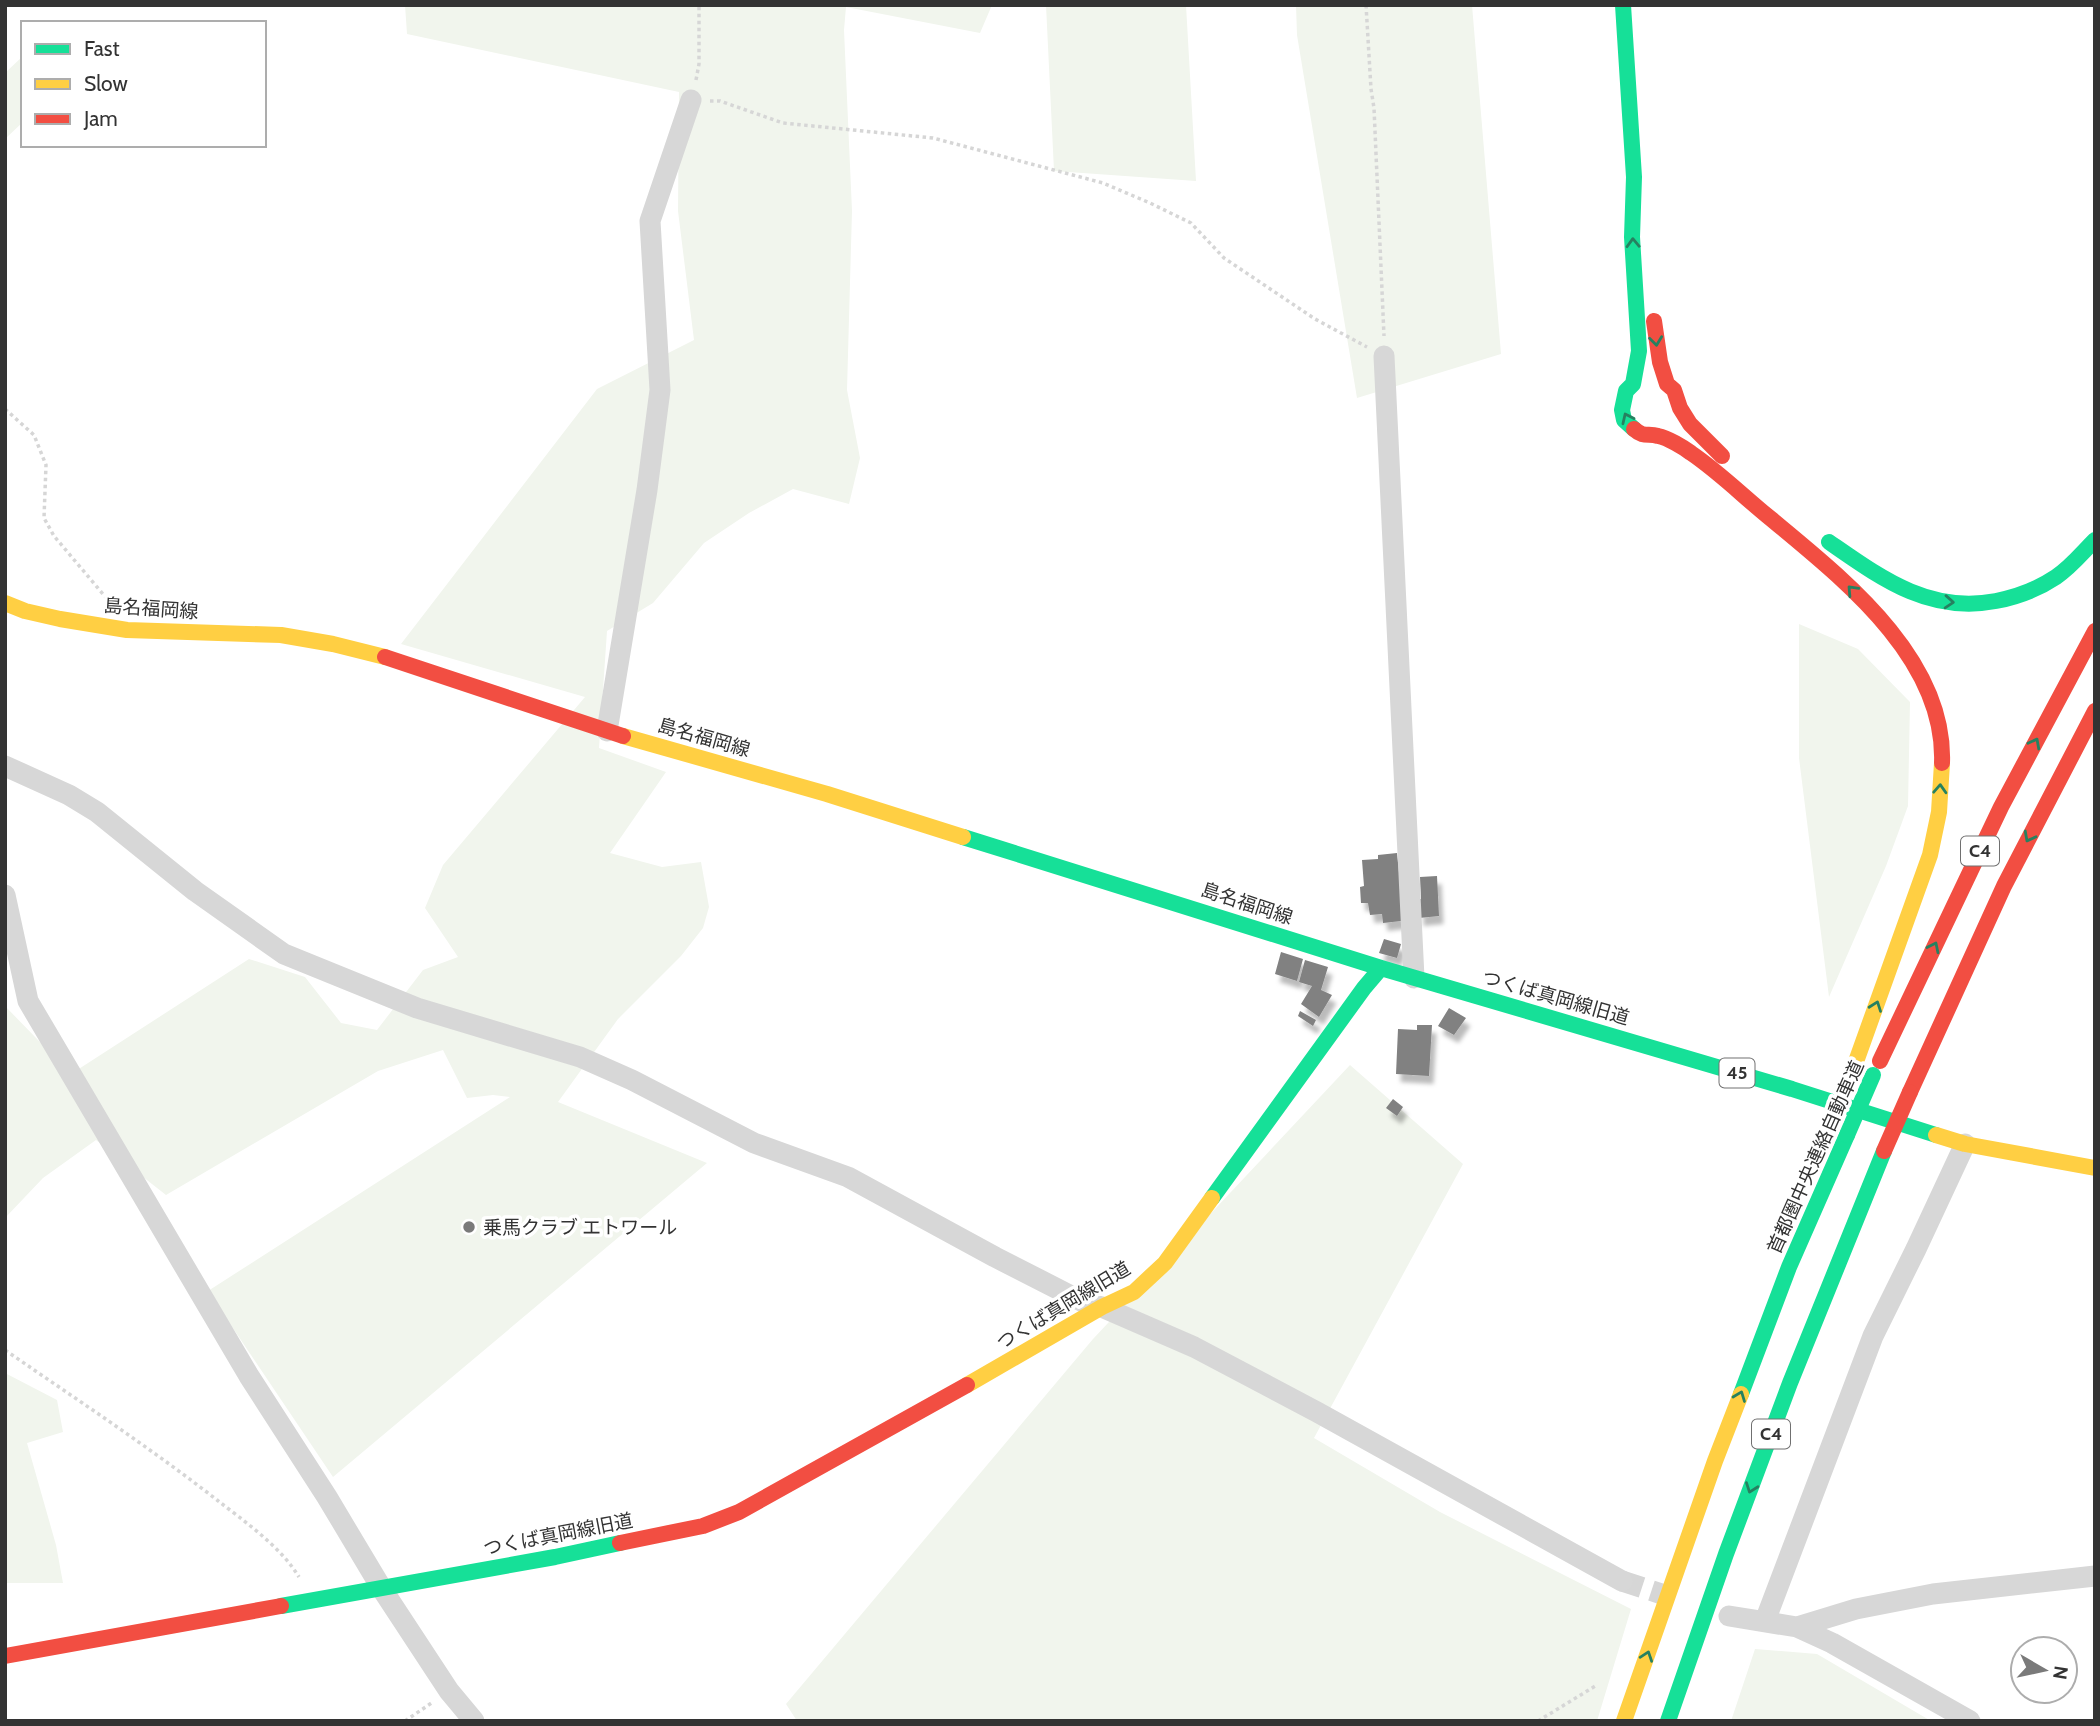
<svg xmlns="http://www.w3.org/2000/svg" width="2100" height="1726" viewBox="0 0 2100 1726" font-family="Cabin,'Noto Sans JP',sans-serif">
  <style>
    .green { fill: #f1f5ed }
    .building { fill: #818181; filter: url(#shadow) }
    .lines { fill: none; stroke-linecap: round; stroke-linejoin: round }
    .street-tunnel { stroke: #d6d6d6; stroke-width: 21; stroke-dasharray: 21 10; stroke-linecap: butt }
    .path { stroke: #d6d6d6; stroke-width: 3.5; stroke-dasharray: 3.5 3.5; stroke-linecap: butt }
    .street { stroke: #d7d7d7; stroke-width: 21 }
    .fast { stroke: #16e098; stroke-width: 16 }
    .slow { stroke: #ffcf43; stroke-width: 16 }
    .jam { stroke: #f24e42; stroke-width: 16 }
    .fast-bridge { stroke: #16e098; stroke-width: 16 }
    .jam-bridge { stroke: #f24e42; stroke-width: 16 }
    .oneway { stroke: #268160 }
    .poi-dot { fill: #7a7a7a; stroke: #fff; stroke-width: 2.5 }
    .labels { text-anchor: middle; stroke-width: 7; stroke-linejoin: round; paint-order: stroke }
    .shield { fill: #fff; stroke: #707070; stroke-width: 2 }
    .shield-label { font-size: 18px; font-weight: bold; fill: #333 }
    .street-label { font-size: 19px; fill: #333; stroke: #fff }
    .poi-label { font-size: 19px; fill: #333; stroke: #fff; text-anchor: start }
  </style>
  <defs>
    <filter id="shadow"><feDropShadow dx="4.5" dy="8" stdDeviation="2" flood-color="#0004"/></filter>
  </defs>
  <rect width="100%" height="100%" fill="#fff"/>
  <path class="green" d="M405,5H992L980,33L846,7L844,30L852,211L847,390L860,458L849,504L793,489L749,513L704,543L653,603L607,631L599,748L666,772L610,853L662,867L701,862L709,907L703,928L681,956L618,1019L558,1102L707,1163L333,1477L208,1291L510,1097L493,1095L467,1098L443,1050L378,1071L166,1195L96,1140L43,1178L5,1218V1006L71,1074L249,959L305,977L341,1023L377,1030L423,970L458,957L425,908L443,865L585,697L401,644L597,389L694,340L678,211L679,92L407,34Z
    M1046,5H1186L1196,181L1054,171Z
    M1296,5H1472L1501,354L1357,398L1297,35Z
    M23,56V122L5,139V73Z
    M1799,624L1858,649L1910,702L1908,806L1886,866L1829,997L1799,758Z
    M1350,1065L1463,1164L1314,1438L1440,1512L1631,1609L1597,1721H797L786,1704L1093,1339Z
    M5,1373L57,1400L63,1432L27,1443L56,1545L63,1583H5Z
    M1755,1649L1817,1654L1931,1721H1731Z"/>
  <path class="building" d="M1397,853L1403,912L1401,921L1383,923L1382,914L1370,915L1368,903H1361L1360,887L1364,886L1362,860L1378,859V855Z
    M1437,876L1439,916L1419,918V899H1421L1420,877Z
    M1384,939L1401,944L1397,958L1379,953Z
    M1281,952L1303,959L1297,981L1275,974Z
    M1305,960L1328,967L1321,990L1332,995L1319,1017L1301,1004L1312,986L1299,982Z
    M1449,1008L1466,1018L1454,1035L1438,1026Z
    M1300,1011L1316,1020L1313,1026L1298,1016Z
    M1417,1025H1432L1429,1076L1396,1074L1398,1029L1417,1030Z
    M1393,1099L1403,1107L1397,1116L1386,1108Z"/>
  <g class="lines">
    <path class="street-tunnel" d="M1622,1581L1677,1599"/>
    <path class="path" d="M1366,5L1371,89L1374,108L1384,336
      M696,80L699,64V5
      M710,101H720L783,123L933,138L1103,183L1150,203L1191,223L1224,258L1315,319L1367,347
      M5,409L34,435L46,465L44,518L54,536L108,600
      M5,1350C76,1399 149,1447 217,1500C244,1521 281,1547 299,1577
      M405,1721L433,1702
      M1538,1721L1597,1685"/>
    <path class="street" d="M1384,356L1414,978
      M607,731L647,490L660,390L650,221L691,100
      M5,766L69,795L97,812L195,891L284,954L417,1008L580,1057L632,1080L754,1143L848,1177L995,1257L1085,1303L1102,1307L1194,1347L1317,1412L1622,1581
      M5,895L28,1001L249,1376L327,1497L382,1589L449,1691L474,1721
      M1729,1616L1797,1627L1832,1643L1970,1721
      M1765,1621L1873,1336L1916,1249L1965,1144
      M1797,1627L1856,1609L1933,1594L2095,1576"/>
    <path class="fast" d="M1623,5L1634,177L1632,237L1639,351L1633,384L1626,391L1622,410L1624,420L1634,429
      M1829,542C1881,578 1929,614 1996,601C2017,597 2038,589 2056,577C2071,567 2082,553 2095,540
      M963,837L1381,968L1364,988L1212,1198
      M1381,968L1792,1089L1936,1135
      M1741,1394L1789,1267L1847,1135
      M281,1606L555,1557L620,1543
      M1668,1721L1726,1554L1790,1383L1884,1151"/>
    <path class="slow" d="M5,603L25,611L60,619L127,630L281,635L333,644L385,657
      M623,736L827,794L963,837
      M1853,1070L1930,855L1939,812L1942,763
      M1936,1135L1965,1144L2095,1168
      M967,1385L1102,1307L1134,1292L1165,1263L1212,1198
      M1624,1721L1715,1461L1741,1394"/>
    <path class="jam" d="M1654,321L1660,362L1667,384L1674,390L1680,408L1690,424L1722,456
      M1634,429C1644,438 1648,433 1658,436C1668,438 1683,447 1691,453C1719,472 1744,497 1770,518C1842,578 1946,658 1942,763
      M385,657L623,736
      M1880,1061L2001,807L2095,631
      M1910,1092L2004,886L2095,711
      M620,1543L703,1526L739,1512L967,1385
      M5,1656L281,1606"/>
    <path class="fast-bridge" d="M1847,1135L1873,1075"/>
    <path class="jam-bridge" d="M1884,1151L1910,1092"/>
  </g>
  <defs><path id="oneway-chevron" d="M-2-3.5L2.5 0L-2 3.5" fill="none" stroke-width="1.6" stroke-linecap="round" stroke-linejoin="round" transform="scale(1.75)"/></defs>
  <g class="oneway">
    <use href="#oneway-chevron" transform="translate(1633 243) rotate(-92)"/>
    <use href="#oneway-chevron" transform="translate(1656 341) rotate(83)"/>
    <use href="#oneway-chevron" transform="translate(1627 418) rotate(-115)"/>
    <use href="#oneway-chevron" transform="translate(1852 590) rotate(-133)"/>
    <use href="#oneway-chevron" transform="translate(1949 602) rotate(4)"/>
    <use href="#oneway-chevron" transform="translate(2035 743) rotate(-62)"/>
    <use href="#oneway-chevron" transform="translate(1940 789) rotate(-87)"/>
    <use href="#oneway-chevron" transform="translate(2029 837) rotate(118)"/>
    <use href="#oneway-chevron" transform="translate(1934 947) rotate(-64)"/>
    <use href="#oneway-chevron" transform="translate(1876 1006) rotate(-70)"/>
    <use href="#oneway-chevron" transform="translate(1740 1396) rotate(-69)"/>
    <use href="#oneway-chevron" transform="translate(1751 1488) rotate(110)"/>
    <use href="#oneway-chevron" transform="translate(1647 1656) rotate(-71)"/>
  </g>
  <circle class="poi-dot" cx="469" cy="1227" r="7"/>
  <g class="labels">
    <g class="shield">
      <rect x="1961" y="836.5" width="38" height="29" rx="5"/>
      <rect x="1719.5" y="1058.5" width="35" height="29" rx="5"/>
      <rect x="1752" y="1419.5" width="38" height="29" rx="5"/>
    </g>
    <g class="shield-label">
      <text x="1980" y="857">C4</text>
      <text x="1737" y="1079">45</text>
      <text x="1771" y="1440">C4</text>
    </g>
    <g class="street-label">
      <text transform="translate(151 608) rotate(4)" y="7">島名福岡線</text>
      <text transform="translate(704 737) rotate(16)" y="7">島名福岡線</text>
      <text transform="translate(1247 903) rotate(18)" y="7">島名福岡線</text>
      <text transform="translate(1556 997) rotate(16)" y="7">つくば真岡線旧道</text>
      <text transform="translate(1815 1157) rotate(-66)" y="7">首都圏中央連絡自動車道</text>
      <text transform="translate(1063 1305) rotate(-31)" y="7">つくば真岡線旧道</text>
      <text transform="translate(558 1534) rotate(-11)" y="7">つくば真岡線旧道</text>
    </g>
    <g class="poi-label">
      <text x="483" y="1234">乗馬クラブ エトワール</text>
    </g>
  </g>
  <rect width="2100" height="1726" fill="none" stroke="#333333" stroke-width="14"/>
  <rect x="21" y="21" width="245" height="126" fill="#ffffff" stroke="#adadad" stroke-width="2"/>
  <rect x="35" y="44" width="35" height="10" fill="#16e098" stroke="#adadad" stroke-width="2"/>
  <text x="84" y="56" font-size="21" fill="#333333">Fast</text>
  <rect x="35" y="79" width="35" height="10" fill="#ffcf43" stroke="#adadad" stroke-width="2"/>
  <text x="84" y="91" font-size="21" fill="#333333">Slow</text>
  <rect x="35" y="114" width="35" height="10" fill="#f24e42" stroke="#adadad" stroke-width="2"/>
  <text x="84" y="126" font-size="21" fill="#333333">Jam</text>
  <g transform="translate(2044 1670) rotate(99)"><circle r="33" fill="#ffffff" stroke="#adadad" stroke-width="2"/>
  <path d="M0-5L12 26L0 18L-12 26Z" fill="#7a7a7a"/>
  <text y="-10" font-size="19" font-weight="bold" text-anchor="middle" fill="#333333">N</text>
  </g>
</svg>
